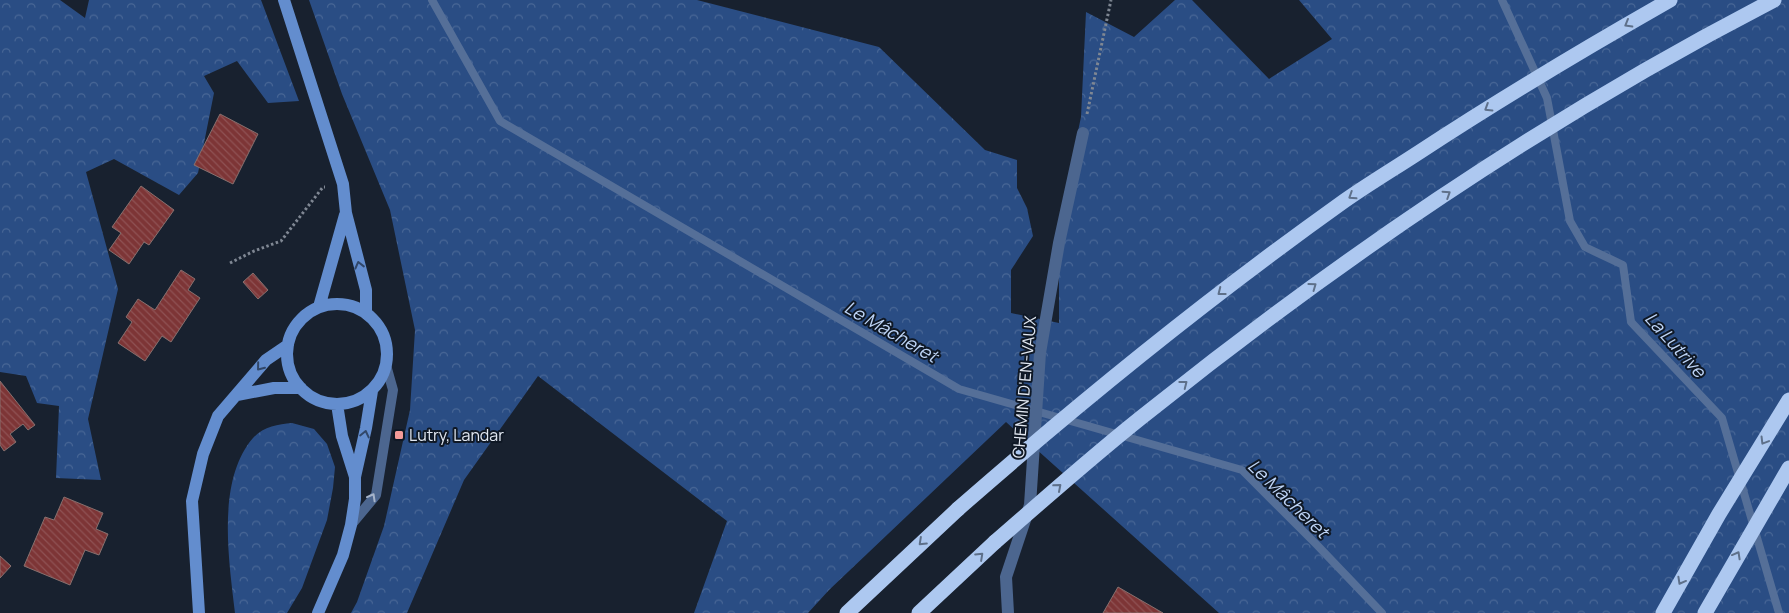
<svg xmlns="http://www.w3.org/2000/svg" width="1789" height="613" viewBox="0 0 1789 613" font-family="Manrope,sans-serif">
  <style>
    .forest { fill: url(#forest-crowns) }
    .lines { fill: none; stroke-linecap: round; stroke-linejoin: round }
    .stream { stroke: #556f98; stroke-width: 8 }
    .building { fill: url(#building-back-hatch); stroke: #87706e }
    .path { stroke: #7f8793; stroke-width: 3; stroke-dasharray: 2.5 2.5; stroke-linecap: butt }
    .lane { stroke: #4c668f; stroke-width: 10 }
    .street { stroke: #4c668f; stroke-width: 12 }
    .secondary { stroke: #638dce; stroke-width: 12 }
    .highway { stroke: #adc8f0; stroke-width: 15 }
    .highway-bridge { stroke: #adc8f0; stroke-width: 15 }
    .oneway { stroke: #5e708a }
    .oneway2 { stroke: #314769 }
    .oneway3 { stroke: #a6b4ca }
    .poi-dot { fill: #f59b99; stroke: #0f1825; stroke-width: 2 }
    .labels { text-anchor: middle; stroke-width: 4; stroke-linejoin: round; paint-order: stroke }
    .street-label { font-size: 16px; fill: #e2e8f2; stroke: #0f1825 }
    .poi-label { font-size: 16px; fill: #e2e8f2; stroke: #0f1825; text-anchor: start }
    .water-label { font-size: 18px; font-style: italic; fill: #bfd5f7; stroke: #0f1825 }
  </style>
  <defs>
    <pattern id="forest-crowns" width="20" height="18" patternUnits="userSpaceOnUse" patternTransform="scale(1.25)"><rect width="20" height="18" fill="#2a4d84"/><path d="M2 6a3 3 0 1 1 6 0M12 15a3 3 0 1 1 6 0" fill="none" stroke="#496796"/></pattern>
    <pattern id="building-back-hatch" width="6" height="6" patternUnits="userSpaceOnUse" patternTransform="scale(1.25)"><rect width="6" height="6" fill="#7d3536"/><path d="M-1 5l2 2M0 0l6 6M5-1l2 2" fill="none" stroke="#8f5254"/></pattern>
  </defs>
  <rect width="100%" height="100%" fill="#18212f"/>
  <path class="forest" d="M0,0H60L85,18L89,0H261L299,101L268,103L237,61L204,76L214,93L198,173L179,195L114,159L86,172L118,289L88,419L101,480L56,478L59,406L37,403L26,376L0,372Z
    M309,0H697L879,47L985,150L1017,160V188L1027,208L1033,236L1011,270V313L1059,323V222L1081,117L1086,12L1134,37L1175,0H1192L1269,79L1332,39L1299,0H1789V613H1219L1006,422L829,590L808,613H694L727,521L538,376L464,480L407,613H351L357,602L384,526L410,410L415,330L390,210L342,94Z
    M292,423L314,429L327,444L335,467L333,488L327,520L302,588L287,613H235C229,561 216,481 253,438C263,427 278,424 292,423Z"/>
  <g class="lines">
    <path class="stream" d="M432,0L500,121L959,389L1242,470L1317,545L1382,613
      M1502,0L1547,98L1570,221L1585,247L1623,265L1631,322L1722,418L1779,613"/>
  </g>
  <path class="building" d="M220,114L258,134L233,184L194,165Z
    M141,186L174,210L149,245L144,242L129,264L109,250L121,233L112,227Z
    M181,270L195,279L188,290L200,298L171,342L162,336L145,361L118,343L132,322L126,317L138,299L155,310Z
    M253,273L268,290L258,299L243,282Z
    M0,381L35,425L28,430L23,424L10,434L16,442L4,451L0,445Z
    M64,497L103,513L96,529L108,534L99,555L85,550L70,585L24,566L45,517L54,520Z
    M0,556L11,566L0,578Z
    M1118,587L1163,613H1103Z"/>
  <g class="lines">
    <path class="path" d="M1087,114L1111,0
      M230,263L254,251L281,241L323,187H325"/>
    <path class="lane" d="M351,525L376,495L393,390L386,365"/>
    <path class="street" d="M1008,613L1006,577L1030,505L1040,353L1059,243L1083,133"/>
    <path class="secondary" d="M284,0L343,184L346,213L366,290V313
      M287 354a50 50 0 1 1 100 0a50 50 0 1 1-100 0Z
      M319,307L345,215
      M237,395L274,388H301
      M337,404L342,436L355,477
      M199,613L192,501L203,454L218,416L266,360L288,345
      M318,613L343,555L351,525L355,499V477L366,428L372,391"/>
    <path class="highway" d="M847,613L958,509
      M919,613L995,542
      M1663,613L1719,514L1789,400
      M1705,613L1789,468"/>
    <path class="highway-bridge" d="M958,509C1081,401 1207,299 1340,204C1365,186 1392,170 1418,153C1500,99 1584,49 1670,0
      M995,542C1047,497 1098,451 1152,409C1346,254 1553,114 1774,0"/>
  </g>
  <defs><path id="oneway-chevron" d="M-2-3.5L2.5 0L-2 3.5" fill="none" stroke-width="1.6" stroke-linecap="round" stroke-linejoin="round" transform="scale(1.25)"/></defs>
  <g class="oneway">
    <use href="#oneway-chevron" transform="translate(1628 24) rotate(150)"/>
    <use href="#oneway-chevron" transform="translate(1488 108) rotate(148)"/>
    <use href="#oneway-chevron" transform="translate(1447 194) rotate(-33)"/>
    <use href="#oneway-chevron" transform="translate(1352 196) rotate(147)"/>
    <use href="#oneway-chevron" transform="translate(1313 286) rotate(-36)"/>
    <use href="#oneway-chevron" transform="translate(1221 292) rotate(142)"/>
    <use href="#oneway-chevron" transform="translate(1184 384) rotate(-38)"/>
    <use href="#oneway-chevron" transform="translate(1764 441) rotate(121)"/>
    <use href="#oneway-chevron" transform="translate(1058 487) rotate(-41)"/>
    <use href="#oneway-chevron" transform="translate(922 542) rotate(137)"/>
    <use href="#oneway-chevron" transform="translate(1737 555) rotate(-61)"/>
    <use href="#oneway-chevron" transform="translate(980 556) rotate(-43)"/>
    <use href="#oneway-chevron" transform="translate(1681 581) rotate(119)"/>
  </g>
  <g class="oneway2">
    <use href="#oneway-chevron" transform="translate(359 265) rotate(-104)"/>
    <use href="#oneway-chevron" transform="translate(260 367) rotate(129)"/>
    <use href="#oneway-chevron" transform="translate(365 434) rotate(-77)"/>
  </g>
  <use class="oneway3" href="#oneway-chevron" transform="translate(372 497) rotate(-61)"/>
  <rect class="poi-dot" x="394" y="430" width="10" height="10" rx="2.5"/>
  <g class="labels">
    <g class="street-label">
      <text transform="translate(1024 387) rotate(-85)" y="6">CHEMIN D'EN-VAUX</text>
    </g>
    <g class="poi-label">
      <text x="409" y="441">Lutry, Landar</text>
    </g>
    <g class="water-label">
      <text transform="translate(891 332) rotate(30)" y="6">Le Mâcheret</text>
      <text transform="translate(1675 345) rotate(48)" y="6">La Lutrive</text>
      <text transform="translate(1288 499) rotate(44)" y="6">Le Mâcheret</text>
    </g>
  </g>
</svg>
